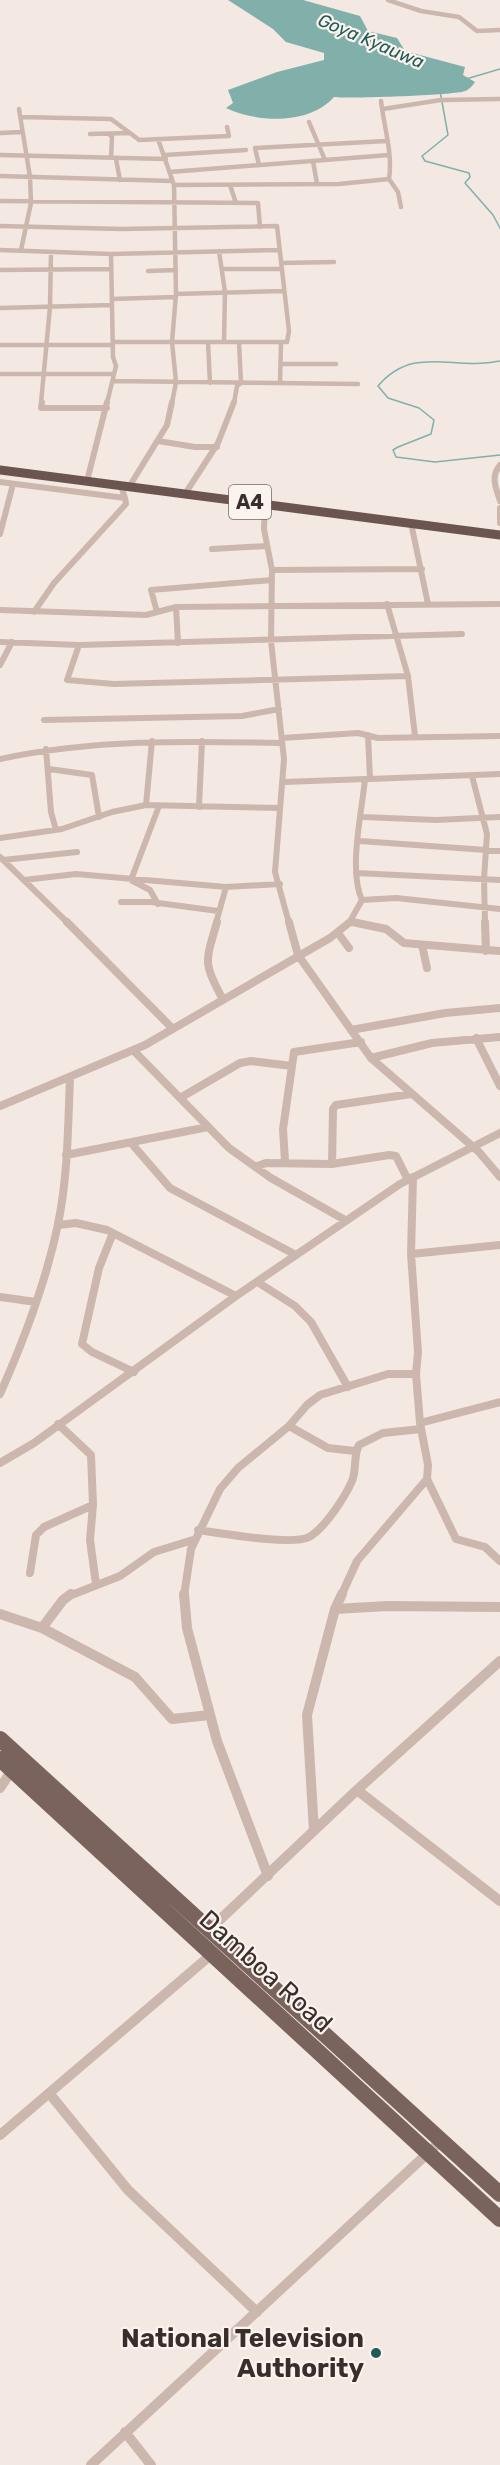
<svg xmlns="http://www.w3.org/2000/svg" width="500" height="2465" viewBox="0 0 500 2465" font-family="Rubik,sans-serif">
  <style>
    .water { fill: #81b0ab }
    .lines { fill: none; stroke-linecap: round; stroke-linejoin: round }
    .stream { stroke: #81b0ab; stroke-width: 1.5 }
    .minor-far3 { stroke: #cbb7ad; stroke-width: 4.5 }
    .minor-far2 { stroke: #cbb7ad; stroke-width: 6 }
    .minor-far1 { stroke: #cbb7ad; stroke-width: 8 }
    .minor { stroke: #cbb7ad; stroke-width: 10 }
    .primary { stroke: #7b635d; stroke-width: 16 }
    .trunk { stroke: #6b5550; stroke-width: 9 }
    .poi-dot { fill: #225b57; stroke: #faf3ee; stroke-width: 2 }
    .labels { text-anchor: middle; stroke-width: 4.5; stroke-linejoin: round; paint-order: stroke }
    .far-water-label { font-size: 18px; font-style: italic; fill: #225b57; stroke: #faf3ee }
    .shield { fill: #faf3ee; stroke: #746966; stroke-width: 1.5 }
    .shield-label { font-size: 20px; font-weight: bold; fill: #3a2e2c }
    .near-street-label { font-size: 26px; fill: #3a2e2c; stroke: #faf3ee }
    .near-poi-label { font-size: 26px; font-weight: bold; fill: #3a2e2c; stroke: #faf3ee; text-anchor: end }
  </style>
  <rect width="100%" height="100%" fill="#f3e8e2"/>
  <path class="water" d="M228,0H303L360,16L368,31L397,38L405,51L465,67L463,75L475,82C473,85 469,90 465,91C459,95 344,99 334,97C309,125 258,123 226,108L233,103L228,90L277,72L324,60V53L286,42L273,29Z"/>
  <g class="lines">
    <path class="stream" d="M466,79L500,69
      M440,91L448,135L422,156L425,161L469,173L470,177L465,183L493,215L500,228
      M500,361C453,371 414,344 378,386L388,398L419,408L434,420L431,434L398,447L393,450L396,457L435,462L500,455"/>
    <path class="minor-far3" d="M388,0L421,11L459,17L477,31L500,30
      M381,101C384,127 393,154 389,179
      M19,109L30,177L31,203L21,250
      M383,109L441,100L500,99
      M21,117L111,119L130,133
      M309,122L325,160
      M0,133L22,132
      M90,134L130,133L139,140L229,136L227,127
      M109,134L112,137L111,158
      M158,139L174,185L176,294L172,342L176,382L172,403
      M0,155L166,159
      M165,155L246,150
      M116,159L120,180
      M313,161L317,184
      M259,165L255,148L386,141
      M0,176L172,181L170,172L389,155
      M389,179L398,192L401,207
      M174,185L339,184L389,179
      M230,185L236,203
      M0,201L258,203L260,227
      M0,226L122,229L277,226L289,331L287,342H113
      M0,250L111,254L278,250
      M219,251L225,292L224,342
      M281,263L334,262
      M222,269H282
      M0,270L111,269
      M148,271L176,270
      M176,294L284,291
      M112,299L175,297
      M0,308L112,305
      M208,342L210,383
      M0,345H113
      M282,364H336
      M0,374H114
      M114,381L358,384
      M280,382L281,343
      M41,403L50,307L51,252
      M107,403L116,366L113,357L111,254
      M234,403L237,386L241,383L239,342"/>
    <path class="minor-far2" d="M42,402L41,408H107
      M158,441L195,447H217
      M500,465C490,477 496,488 500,501
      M87,481L107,402
      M0,482L125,498L121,486
      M129,487L167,425L172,402
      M185,494L218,443L234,402
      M265,504L264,529L272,570L271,641L284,759L275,872L289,923
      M500,508V523
      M411,523L428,604
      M0,534L13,484
      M212,549L267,546
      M272,570L422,569
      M387,604L408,676L415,736
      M176,607L178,643
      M0,610L146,615L176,607L500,604
      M34,612L54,583L126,504L125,498
      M157,612L151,590L272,580
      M0,642L79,645L462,634
      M79,645L67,680L114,684L408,676
      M0,665L12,642
      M44,720L242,716L279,709
      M282,738L358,733L378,738L500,736
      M46,749L51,812L56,830
      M0,759C93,739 187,741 282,743
      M49,769L92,775L99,817
      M472,776L487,834L484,879L485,923
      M370,779L500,774
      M284,782L365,779
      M146,805L152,741
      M199,807L202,741
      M363,817L436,820L500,817
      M0,838L62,829L112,812L146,805L280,808
      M360,841L500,851
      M0,857L68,923
      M3,860L77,852
      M356,873L500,880
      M24,880L76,874L226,887L280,884
      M362,900L396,898L500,909
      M121,902H151L218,911
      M158,904L150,890L131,880L159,806
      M352,922L358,923
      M216,923L226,887
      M349,923L362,900C348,870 362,812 365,779H370L368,735"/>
    <path class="minor-far1" d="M67,922L173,1029
      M217,922C205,964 203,961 223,1000
      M289,922L298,955L371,1058L479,1152L500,1177
      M352,922L386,929L404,943L500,951
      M485,922L486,951
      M338,933L349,948
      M422,945L427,968
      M351,1030L445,1013L500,1008
      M476,1038L500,1086
      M133,1050L229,1148L271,1178L345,1220
      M371,1058L432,1043L500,1037
      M180,1098L240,1063L251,1061L292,1066
      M0,1106L145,1045L330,938L350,922
      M132,1144L170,1188L296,1255
      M66,1155L208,1127
      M285,1161L283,1129L294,1052L361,1042
      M332,1164L333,1109L336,1105L411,1094
      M255,1167L266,1163L332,1164L389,1155L396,1156L408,1180
      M58,1225L76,1223L107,1230L236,1296
      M113,1233L99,1268L82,1344L92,1352L134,1372
      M411,1254L500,1245
      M259,1283L295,1306L311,1322L348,1387
      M0,1297L36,1302
      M0,1394C24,1340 46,1282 58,1224C68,1176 68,1126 70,1077
      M420,1423L500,1402
      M58,1424L91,1455L93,1505L90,1540L96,1584
      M289,1426L328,1448L355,1451
      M0,1463L34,1443L236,1296L400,1184L500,1133
      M427,1479L456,1539L485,1547L500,1561
      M198,1530C221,1533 292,1546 309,1537C325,1528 345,1497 352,1481C357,1469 353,1456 359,1445L383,1433L421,1429
      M30,1573L36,1535L44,1527L93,1505
      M69,1596L120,1576L154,1552L193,1540
      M184,1596L191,1549L220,1489L238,1468L289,1426L307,1405L320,1395L388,1374H416
      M341,1596L357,1561L427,1479L428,1465L420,1423L416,1374L418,1352L411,1254L413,1177"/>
    <path class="minor" d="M184,1594L187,1628L217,1741L268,1876
      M335,1609L388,1606L500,1607
      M0,1614L42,1628L135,1677L172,1719L210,1715
      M42,1628L63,1600L71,1594
      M0,1788L12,1770
      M357,1790L500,1901
      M314,1831L307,1715L335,1609L342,1594
      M209,1930L357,1790L500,1661
      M49,2093L128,2190L257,2312
      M0,2135L212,1954
      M125,2432L151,2465
      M91,2465L442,2140"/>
    <path class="primary" d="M0,1739L500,2194
      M0,1759L500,2219"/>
    <path class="trunk" d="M0,470L500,535"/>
  </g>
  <circle class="poi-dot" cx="376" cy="2353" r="6"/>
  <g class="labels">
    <g class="far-water-label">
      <text transform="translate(371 41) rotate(23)" y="6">Goya Kyauwa</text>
    </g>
    <rect class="shield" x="229" y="485" width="42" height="34" rx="4.5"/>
    <g class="shield-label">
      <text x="250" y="509">A4</text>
    </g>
    <g class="near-street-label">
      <text transform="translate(266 1971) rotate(42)" y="9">Damboa Road</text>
    </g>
    <g class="near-poi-label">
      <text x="364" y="2347">National Television<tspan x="364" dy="30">Authority</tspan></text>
    </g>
  </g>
</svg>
